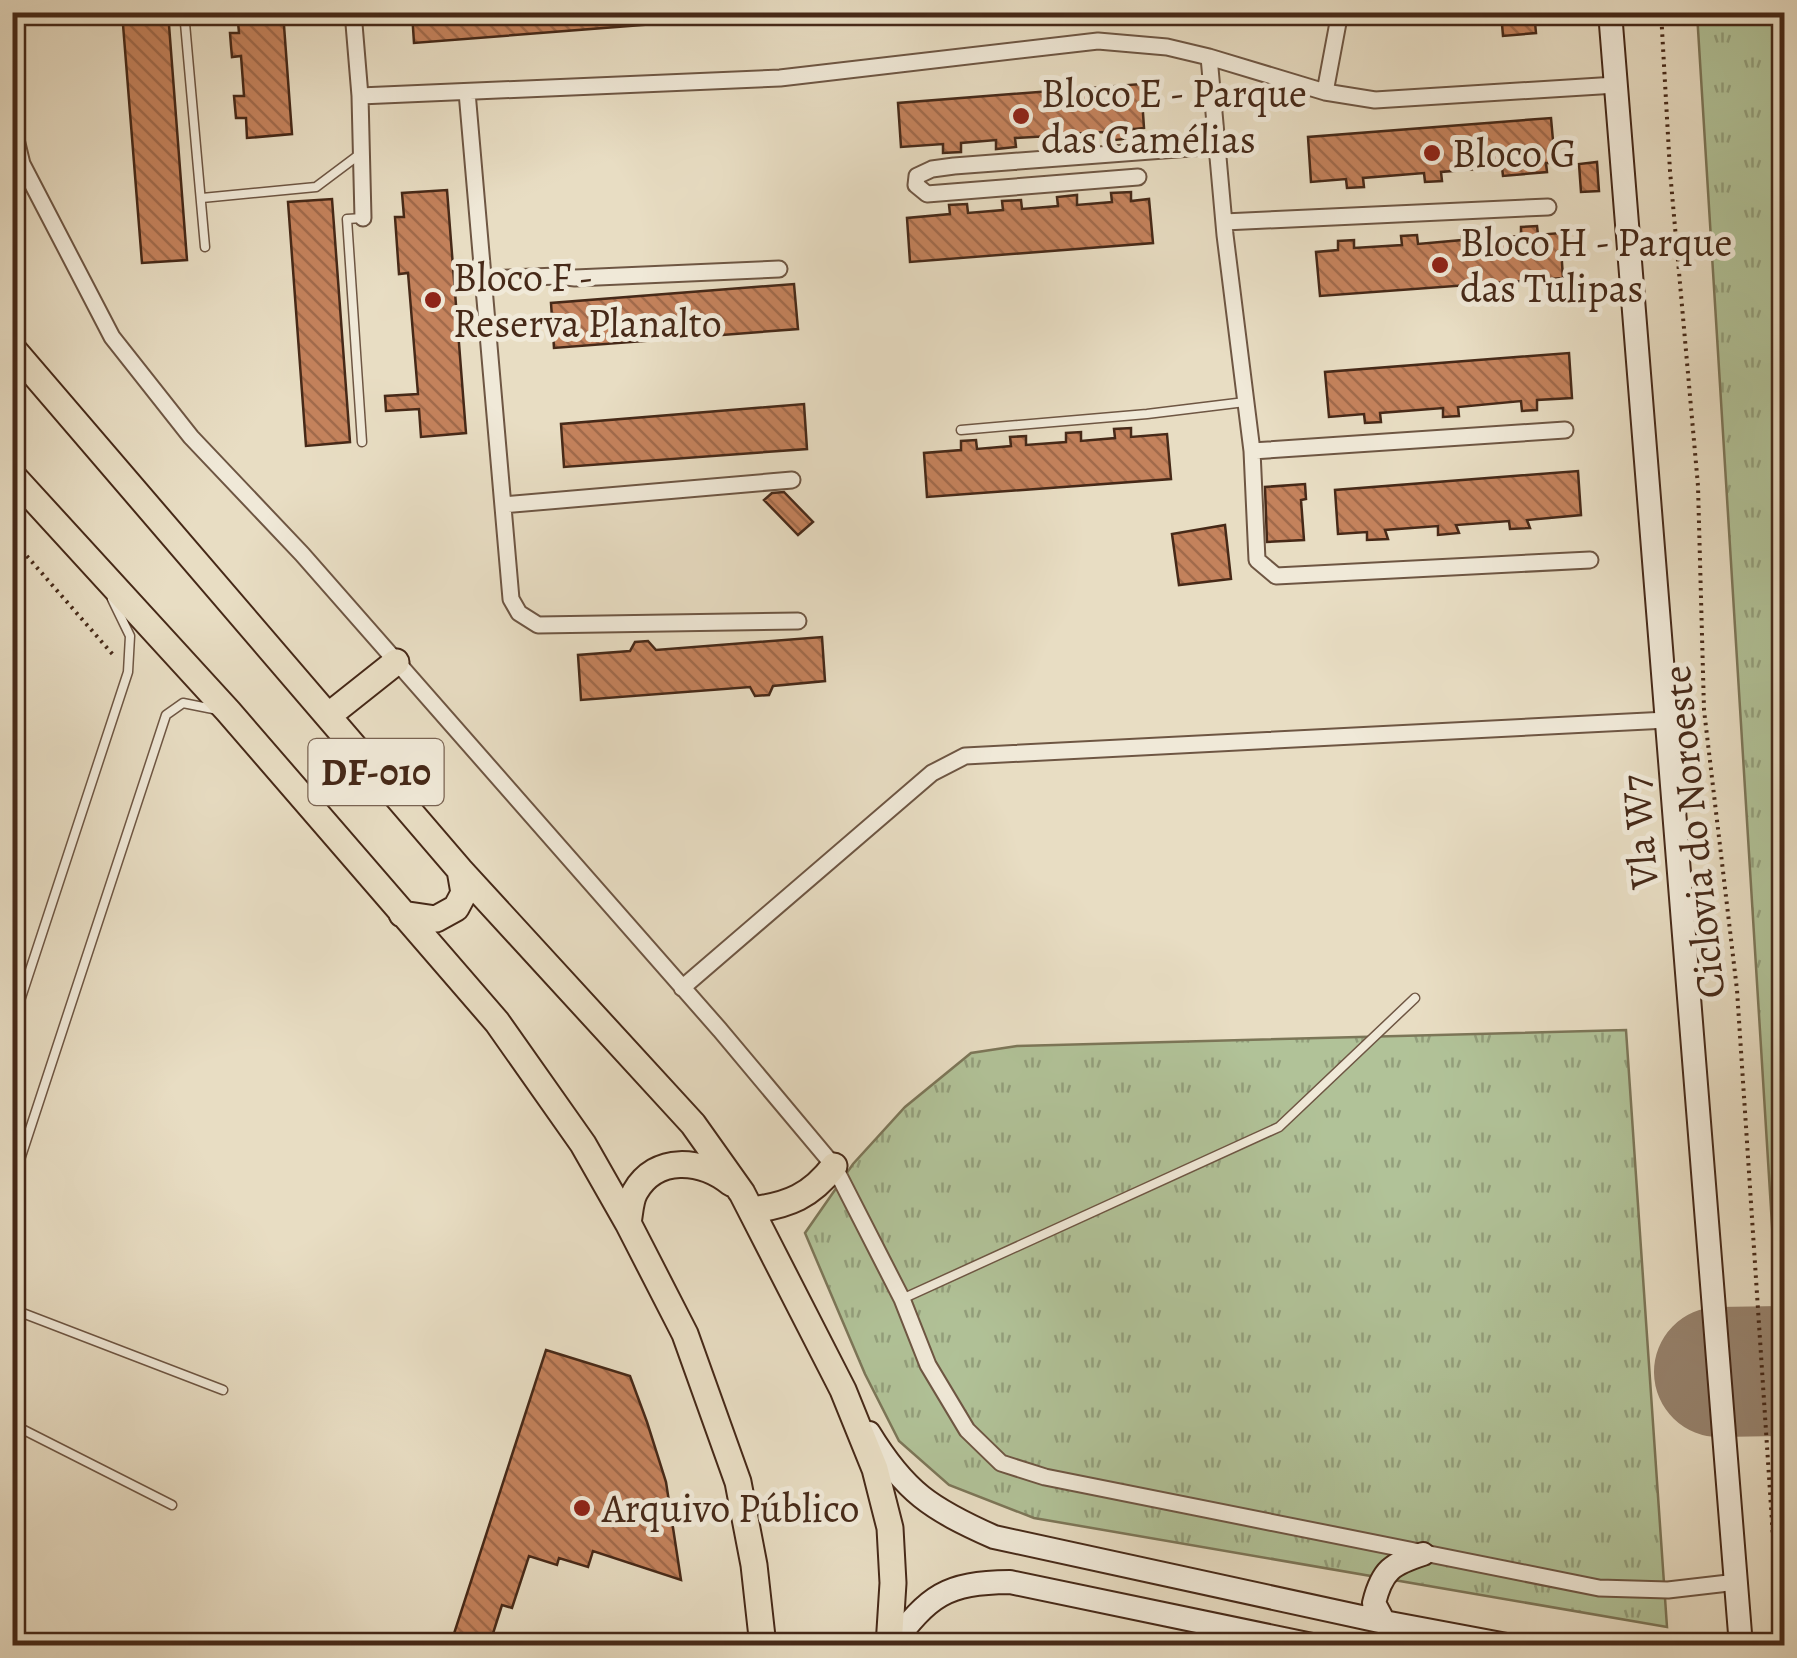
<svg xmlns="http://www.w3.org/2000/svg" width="1797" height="1658" viewBox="0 0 1797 1658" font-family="Alegreya,serif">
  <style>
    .grass { fill: url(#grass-tufts); stroke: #7c7658; stroke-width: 2.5 }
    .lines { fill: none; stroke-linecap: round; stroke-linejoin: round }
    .runway { stroke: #97836e; stroke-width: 130 }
    .building { fill: url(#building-back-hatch); stroke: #462918; stroke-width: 2.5 }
    .lane-casing { stroke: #6e5643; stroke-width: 11 }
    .street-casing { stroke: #6e5643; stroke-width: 19 }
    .secondary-casing { stroke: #462918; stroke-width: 26 }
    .primary-casing { stroke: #462918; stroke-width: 29 }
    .path { stroke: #462918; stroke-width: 4; stroke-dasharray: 2.5 5; stroke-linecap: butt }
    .lane { stroke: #f0e9d8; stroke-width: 8 }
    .street { stroke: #f0e9d8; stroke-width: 15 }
    .secondary { stroke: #f0e9d8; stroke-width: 22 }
    .primary { stroke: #e8ddc3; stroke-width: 25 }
    .poi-dot { fill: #8f2418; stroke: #f0e9d8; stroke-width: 4 }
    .labels { text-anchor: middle; stroke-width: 10; stroke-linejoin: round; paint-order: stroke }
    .shield { fill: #f0e9d8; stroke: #796352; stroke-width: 2.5 }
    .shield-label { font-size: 38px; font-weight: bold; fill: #462918 }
    .poi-label { font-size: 40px; fill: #462918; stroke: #f0e9d8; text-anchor: start }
    .street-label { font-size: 40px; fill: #462918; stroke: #f0e9d8 }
  </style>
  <defs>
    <pattern id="grass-tufts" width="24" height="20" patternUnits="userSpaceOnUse" patternTransform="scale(2.5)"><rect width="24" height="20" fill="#b1c298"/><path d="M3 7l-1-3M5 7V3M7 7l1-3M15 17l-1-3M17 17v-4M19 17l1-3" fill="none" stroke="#929e7b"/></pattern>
    <pattern id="building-back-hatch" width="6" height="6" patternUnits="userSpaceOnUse" patternTransform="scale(2.5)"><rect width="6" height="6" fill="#c4825c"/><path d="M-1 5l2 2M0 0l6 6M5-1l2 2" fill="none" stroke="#a16a4b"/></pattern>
  </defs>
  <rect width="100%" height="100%" fill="#e8ddc3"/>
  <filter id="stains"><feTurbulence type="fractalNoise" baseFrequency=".002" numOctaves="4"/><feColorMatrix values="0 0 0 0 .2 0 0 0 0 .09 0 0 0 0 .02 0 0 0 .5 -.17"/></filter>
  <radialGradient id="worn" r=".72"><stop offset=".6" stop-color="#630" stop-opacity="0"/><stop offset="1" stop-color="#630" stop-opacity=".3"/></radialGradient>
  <path class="grass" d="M1697,13H1784V1322H1778Z
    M1626,1030L1667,1627L1034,1518L949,1485L899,1441L865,1374L805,1233L853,1164L905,1107L971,1053L1017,1046Z"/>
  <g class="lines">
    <path class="runway" d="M1719,1372L1784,1371"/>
  </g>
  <path class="building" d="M122,12H168L187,260L142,263Z
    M237,12H283L292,134L247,138L246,118H236L234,96H244L241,56L232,57L231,46L230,33H239Z
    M412,12H654V24L414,43Z
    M1501,12H1534L1536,33L1503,36Z
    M1141,84L1144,128L1124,130L1125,139L1105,141L1104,132L1069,134L1070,143L1050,145V136L1015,138L1016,147L996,149V140L961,143V152L943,153V144L901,147L898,103Z
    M1551,118L1555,163H1546L1547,172L1503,176L1502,167L1441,172L1442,181L1425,182L1424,173L1363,178L1364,187L1347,188L1346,179L1311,182L1308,137Z
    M1597,162L1599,191L1581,192L1579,164Z
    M447,190L466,433L421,437L419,409L386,411L385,396L418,394L408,273L399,274L395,217H404L402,193Z
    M1131,192V201L1149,199L1153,243L910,262L907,218L950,214L949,205L967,204L968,213L1003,210L1002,201L1021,200L1022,209L1058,206L1057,197L1077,195V205L1112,202L1111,193Z
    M332,199L350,442L306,446L288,202Z
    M1537,226L1538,235L1560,233L1563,278L1320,296L1316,252L1338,250V241L1354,240V248L1402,245L1401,236L1417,235L1418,244L1462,240V232L1477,230L1478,239L1521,236V227Z
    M794,284L798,329L554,348L551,303Z
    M1569,353L1572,398L1537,400V410L1522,411L1521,401L1458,407L1459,416L1443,417V408L1380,413L1381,422L1365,423L1364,414L1329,417L1325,372Z
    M804,404L807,449L564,467L561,424Z
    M1131,428V437L1167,434L1171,479L927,497L924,453L961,450V441L976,440L977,449L1011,446L1010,437L1026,436V445L1066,442V433L1081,432V441L1115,438L1114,429Z
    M1578,471L1581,515L1527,520L1530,528L1510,529L1509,521L1456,525L1459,533L1438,535V526L1385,530L1388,539L1367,540V532L1338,534L1335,490Z
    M1305,484L1306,499L1301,500L1304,540L1267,542L1265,487Z
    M784,492L813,522L798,535L764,500L772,493Z
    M1225,525L1231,579L1179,585L1172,534Z
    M822,637L825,681L773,686L769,695L755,696L750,687L581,700L578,655L630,651L635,642L648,641L656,650Z
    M546,1350L630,1376L647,1422L666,1482L681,1580L593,1551L588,1567L559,1558L557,1565L529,1556L512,1608L502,1605L489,1646H450Z"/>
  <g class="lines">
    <g class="lane-casing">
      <path id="lane" d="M184,12L205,247
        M202,198L316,187L360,154
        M961,430L1147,414L1245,402
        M362,442L347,219L363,218
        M12,1025L128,672L130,636L112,599
        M12,1184L166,715L183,703L218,710
        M902,1299L1279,1127L1415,998
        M12,1309L223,1390
        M12,1424L172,1505"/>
    </g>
    <g class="street-casing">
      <path id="street" d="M353,12L360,96L363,218
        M1209,57L1225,235L1252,451L1257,560L1276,576L1590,560
        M467,92L511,599L519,613L538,625L798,621
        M1325,92L1340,12
        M360,96L780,78L1098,41L1167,47L1209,57L1325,92L1375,100L1616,85
        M12,123L22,164L112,337L191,437L302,554L720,1030L834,1166L902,1299L928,1365L967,1430L1001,1463L1045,1477L1599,1588L1668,1590L1737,1582
        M1138,177L927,194L916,185L917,176L932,169L954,166L1217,146
        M1224,222L1548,207
        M483,279L557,276L575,278L779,269
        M1252,451L1565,430
        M503,505L792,480
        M682,988L932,773L965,756L1667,720"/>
    </g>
    <g class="secondary-casing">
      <path id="secondary" d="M1610,12L1741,1646
        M869,1433C905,1492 931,1509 994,1537L1384,1622L1512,1646
        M1384,1622L1374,1603C1382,1570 1392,1564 1423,1554
        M891,1646C930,1595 945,1583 1010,1582L1317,1646"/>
    </g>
    <g class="primary-casing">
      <path id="primary" d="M12,348L460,870L693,1124L742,1193L843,1390L875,1469L890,1528L893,1583L889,1646
        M12,475L228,711L497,1022L583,1144L628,1223L685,1334L738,1482L754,1565L763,1646
        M328,716L396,662
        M402,914L436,919L456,908L464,893L460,870
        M752,1210C789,1205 811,1196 834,1166
        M628,1223C630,1213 630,1201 635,1192C656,1155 701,1159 731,1183"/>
    </g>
    <path class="path" d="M1661,12L1670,171L1698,486L1704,710L1737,990L1777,1598L1782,1646
      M12,539L115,657"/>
    <use href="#lane" class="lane"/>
    <use href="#street" class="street"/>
    <use href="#secondary" class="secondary"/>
    <use href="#primary" class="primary"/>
  </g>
  <g class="poi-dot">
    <circle cx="1021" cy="116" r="10"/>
    <circle cx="1432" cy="153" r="10"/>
    <circle cx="1440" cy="265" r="10"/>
    <circle cx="433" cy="300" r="10"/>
    <circle cx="582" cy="1508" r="10"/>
  </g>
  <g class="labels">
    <rect class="shield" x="308.5" y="739" width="135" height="66" rx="8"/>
    <g class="shield-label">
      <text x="376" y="785">DF-010</text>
    </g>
    <g class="poi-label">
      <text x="1041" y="107">Bloco E - Parque<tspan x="1041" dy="46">das Camélias</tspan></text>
      <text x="1452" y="167">Bloco G</text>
      <text x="1460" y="256">Bloco H - Parque<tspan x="1460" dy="46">das Tulipas</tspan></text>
      <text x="453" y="291">Bloco F -<tspan x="453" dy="46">Reserva Planalto</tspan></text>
      <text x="602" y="1522">Arquivo Público</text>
    </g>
    <g class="street-label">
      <text transform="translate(1639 832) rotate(-95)" y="14">Vla W7</text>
      <text transform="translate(1693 832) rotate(-96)" y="14">Ciclovia do Noroeste</text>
    </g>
  </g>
  <rect width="1797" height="1658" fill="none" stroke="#e8ddc3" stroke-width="50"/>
  <rect x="15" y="15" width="1767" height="1628" fill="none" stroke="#462918" stroke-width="5"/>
  <rect x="25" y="25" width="1747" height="1608" fill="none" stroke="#462918" stroke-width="2.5"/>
  <rect width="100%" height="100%" filter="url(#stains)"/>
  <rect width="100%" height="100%" fill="url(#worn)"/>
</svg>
